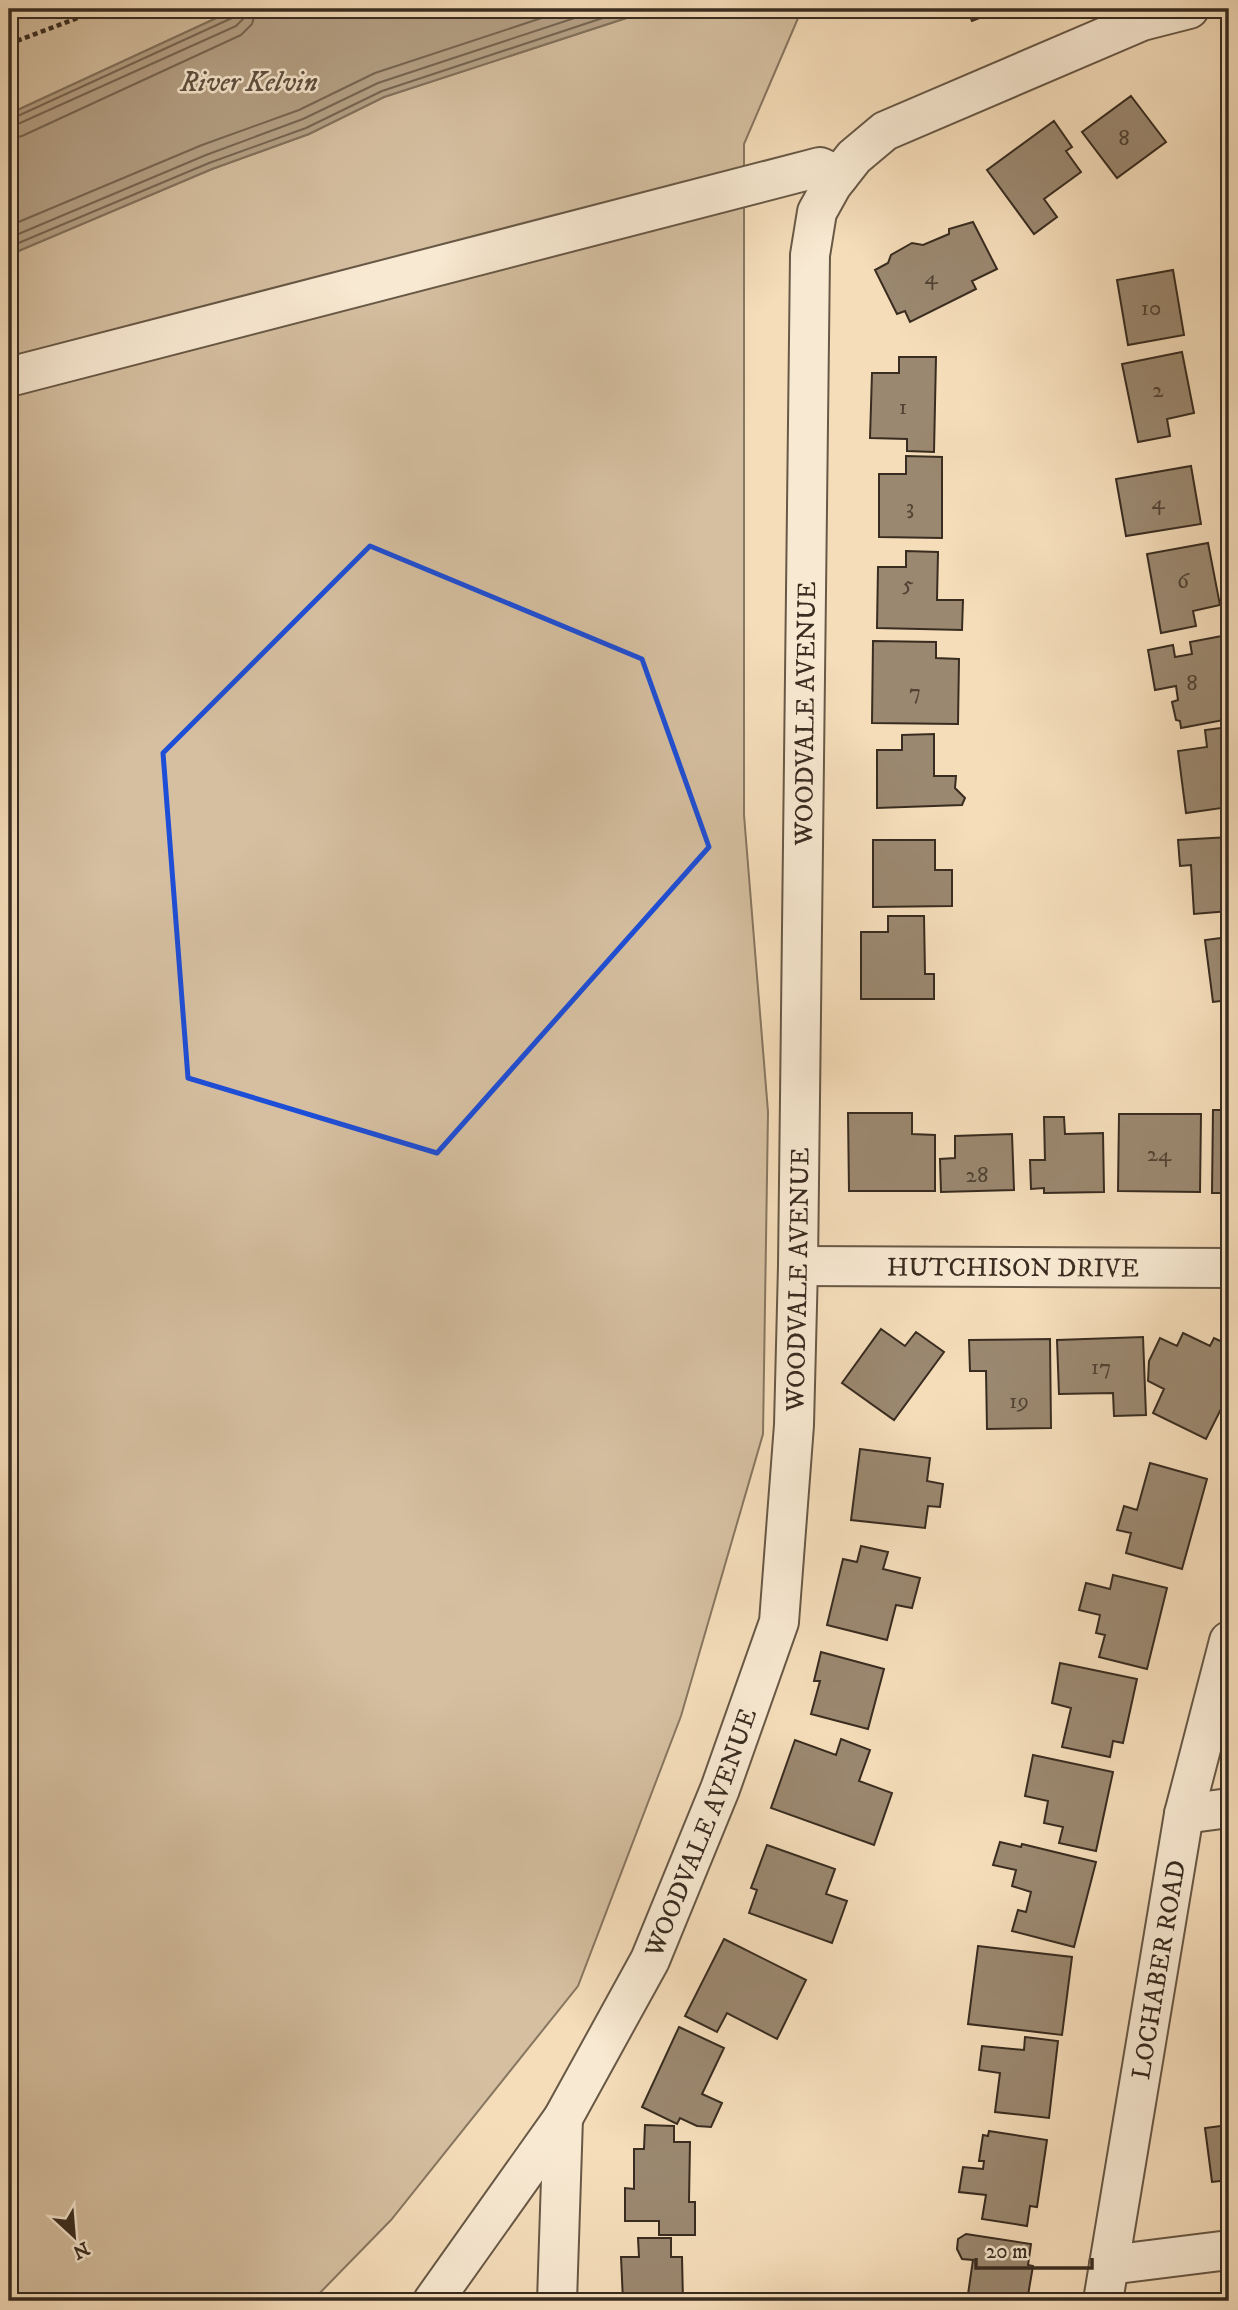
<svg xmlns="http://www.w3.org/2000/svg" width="1238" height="2310" viewBox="0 0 1238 2310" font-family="'IM FELL DW Pica',serif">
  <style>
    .green { fill: #d5bfa0; stroke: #877660; stroke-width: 2 }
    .water { fill: #b5a186; stroke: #83725d; stroke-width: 2 }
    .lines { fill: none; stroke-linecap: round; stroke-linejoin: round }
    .shore { stroke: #776653; stroke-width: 2 }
    .building { fill: #9b8870; stroke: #392c20; stroke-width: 2 }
    .minor-casing { stroke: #685846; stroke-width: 42 }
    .path { stroke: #392c20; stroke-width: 4.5; stroke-dasharray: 5 3.5; stroke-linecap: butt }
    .minor { stroke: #f8e9d2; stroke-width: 38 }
    .marked { fill: none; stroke: #1d4ed8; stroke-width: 5; stroke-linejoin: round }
    .labels { text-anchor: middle; stroke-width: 5; stroke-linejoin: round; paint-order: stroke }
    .number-label { font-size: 23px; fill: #524334 }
    .street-label { font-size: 26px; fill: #392c20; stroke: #f8e9d2 }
    .water-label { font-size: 28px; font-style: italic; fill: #5e4f3f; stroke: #f8e9d2 }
  </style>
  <rect width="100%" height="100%" fill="#f5ddba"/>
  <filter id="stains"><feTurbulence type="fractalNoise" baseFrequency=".00286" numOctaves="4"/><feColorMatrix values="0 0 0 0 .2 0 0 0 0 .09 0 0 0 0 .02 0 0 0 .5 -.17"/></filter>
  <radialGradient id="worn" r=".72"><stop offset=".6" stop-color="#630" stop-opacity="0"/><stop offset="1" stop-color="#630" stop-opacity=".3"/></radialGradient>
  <path class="green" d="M9,9H236L9,114Z
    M654,9H802L744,144V815L768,1112L763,1434L681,1716L578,1986L391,2220L312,2301H9V255L212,169L309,134L384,97Z"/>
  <path class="water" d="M236,9H654L384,97L309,134L212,169L9,255V114Z"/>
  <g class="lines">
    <path class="shore" d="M9,120L232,18L236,9
      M9,128L236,26L243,19L245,9
      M9,139L22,136L241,35L252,24L256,9
      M9,226L202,145L299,110L375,73L569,9
      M9,238L206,155L303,119L378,83L602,9
      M9,247L209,163L306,128L382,91L630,9"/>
  </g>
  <path class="building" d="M967,9H1002L972,21Z
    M1131,96L1166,142L1117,178L1082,132Z
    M1054,121L1072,147L1066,151L1081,172L1044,199L1057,217L1034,234L987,170Z
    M973,222L997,269L972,281L976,289L910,322L905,311L897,314L875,270L888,263L891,255L912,243L923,245L949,234V229Z
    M1173,270L1184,335L1128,345L1117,280Z
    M1182,352L1194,413L1167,419L1170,436L1138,442L1122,364Z
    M899,357H936L934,452L907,451V439L870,438L872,373H899Z
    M906,456L942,457V538L879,537V474H906Z
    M1191,466L1201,524L1126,536L1116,479Z
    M1208,543L1220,605L1193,611L1196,626L1161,633L1147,554Z
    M906,551L938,552L937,600H963L962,630L877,628L878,567H906Z
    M1222,636L1229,678V719L1181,728L1180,721L1176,720L1172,702L1178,700L1176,686L1155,690L1148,650L1173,645L1175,657L1192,654L1190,642Z
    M873,641L936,642V658L959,659L958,724L872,723Z
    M1229,727V807L1186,813L1178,751L1207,747L1205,730Z
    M934,734V776H956L955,788L965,798L962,805L877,808V750H902V735Z
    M1229,837V911L1194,914L1191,865L1180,866L1178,840Z
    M873,840H935V870H952V906L873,907Z
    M888,916H924L925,974H934V999H861V932H888Z
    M1229,937V1000L1213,1002L1205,940Z
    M1213,1110H1229V1193H1212Z
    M848,1113H912V1134L935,1135V1191H849Z
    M1119,1114H1201L1200,1192L1118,1191Z
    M1044,1117H1064L1065,1134L1103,1133L1104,1192L1044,1193V1188L1031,1189L1030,1160H1045Z
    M1012,1134L1014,1190L941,1192L940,1159L955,1158V1136Z
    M881,1329L905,1346L916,1332L944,1352L894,1420L842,1383Z
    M1183,1333L1210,1346L1214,1338L1229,1345V1393L1206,1439L1153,1413L1164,1389L1148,1381L1149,1361L1160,1338L1177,1346Z
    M1143,1337L1146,1415L1114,1416L1113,1393L1059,1394L1057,1340Z
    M1050,1339L1051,1428L987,1429L986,1371H970L969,1340Z
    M860,1449L930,1458L927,1481L943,1484L940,1507L928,1506L925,1528L851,1520Z
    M1150,1463L1207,1479L1182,1569L1126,1553L1131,1533L1117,1530L1124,1506L1137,1510Z
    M861,1546L888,1552L883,1569L920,1578L912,1608L896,1605L887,1640L827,1625L843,1559L857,1562Z
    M1113,1575L1167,1588L1147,1669L1099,1657L1105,1635L1096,1633L1100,1615L1079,1610L1086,1583L1110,1589Z
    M821,1652L884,1669L868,1729L811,1714L820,1681H814Z
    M1060,1663L1137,1679L1123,1743L1113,1741L1110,1757L1062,1747L1071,1708L1052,1703Z
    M841,1739L870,1750L859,1781L892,1793L874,1845L771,1808L795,1740L836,1755Z
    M1033,1755L1113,1772L1096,1851L1059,1843L1063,1827L1044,1823L1048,1801L1025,1796Z
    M1000,1842L1021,1847L1022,1844L1096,1862L1074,1947L1012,1931L1018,1910L1026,1912L1031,1892L1012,1886L1016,1870L993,1865Z
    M767,1845L835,1869L826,1894L847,1901L832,1943L749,1913L757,1890L751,1888Z
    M724,1939L806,1980L777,2039L727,2013L717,2032L685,2016Z
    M978,1946L1072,1957L1062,2035L968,2024Z
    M679,2027L724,2048L702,2094L722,2103L711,2127L697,2126L680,2118L677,2124L642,2107Z
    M1025,2037L1058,2041L1049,2118L995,2112L1000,2073L979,2070L982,2046L1024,2050Z
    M645,2125L674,2126V2142H690L689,2202H695V2235H659V2221H625V2188L634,2189V2149H644Z
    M1229,2125V2180L1212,2182L1205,2128Z
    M989,2131L1047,2140L1037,2207L1030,2206L1027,2226L982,2219L986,2195L959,2192L963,2167L983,2169L984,2161H979L983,2135L988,2136Z
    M966,2234L1031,2244L1028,2265L1033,2266L1027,2301H967L973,2260L962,2259L957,2249L958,2239Z
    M638,2238H671V2257H682L683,2301H623L621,2257H639Z"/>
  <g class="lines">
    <g class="minor-casing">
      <g id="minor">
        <path d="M9,377L820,167L839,176"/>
        <path id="s1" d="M798,1266L1229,1268"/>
        <path d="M1184,1814L1229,1808"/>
        <path d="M1109,2265L1229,2250"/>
        <path id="s2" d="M433,2301L563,2118L650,1960L720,1789L779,1622L794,1425L798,1266L810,255L817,212L832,185L854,157L885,131L1142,21L1189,9"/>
        <path d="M557,2301L563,2118"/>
        <path id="s3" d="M1103,2301L1184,1814L1229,1641"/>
      </g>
    </g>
    <path class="path" d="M9,44L101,9"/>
    <use href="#minor" class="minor"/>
  </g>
  <path class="marked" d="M370,546L642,659L709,847L437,1153L188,1078L163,753Z"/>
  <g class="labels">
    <g class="number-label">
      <text x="1124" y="145">8</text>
      <text x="931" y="284">4</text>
      <text x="1151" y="315">10</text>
      <text x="1158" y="397">2</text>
      <text x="903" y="414">1</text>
      <text x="1158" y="509">4</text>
      <text x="910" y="514">3</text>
      <text x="1183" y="588">6</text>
      <text x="908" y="591">5</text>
      <text x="1192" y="690">8</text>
      <text x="915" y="699">7</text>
      <text x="1159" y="1161">24</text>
      <text x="977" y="1182">28</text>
      <text x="1101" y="1374">17</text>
      <text x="1019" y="1408">19</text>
    </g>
    <g class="street-label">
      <text dy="9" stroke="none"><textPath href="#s2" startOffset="1676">WOODVALE AVENUE</textPath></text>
      <text dy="9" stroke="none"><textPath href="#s1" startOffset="215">HUTCHISON DRIVE</textPath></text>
      <text dy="9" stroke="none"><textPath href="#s2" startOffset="1110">WOODVALE AVENUE</textPath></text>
      <text dy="9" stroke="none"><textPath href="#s2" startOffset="542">WOODVALE AVENUE</textPath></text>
      <text dy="9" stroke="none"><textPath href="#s3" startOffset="336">LOCHABER ROAD</textPath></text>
    </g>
    <g class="water-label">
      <text x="249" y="91">River Kelvin</text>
    </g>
  </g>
  <rect width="1238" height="2310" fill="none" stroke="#f5ddba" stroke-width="35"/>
  <rect x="10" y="10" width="1217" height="2289" fill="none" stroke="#392c20" stroke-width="3.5"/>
  <rect x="18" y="18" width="1203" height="2275" fill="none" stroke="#392c20" stroke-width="2"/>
  <g transform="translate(74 2236) rotate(154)" stroke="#f8e9d2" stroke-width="5" paint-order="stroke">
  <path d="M0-5L12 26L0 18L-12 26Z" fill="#392c20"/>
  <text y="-10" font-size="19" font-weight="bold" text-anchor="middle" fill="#392c20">N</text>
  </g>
  <path d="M976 2258v10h116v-10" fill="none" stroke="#392c20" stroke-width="3.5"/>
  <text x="986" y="2258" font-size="21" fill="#392c20" stroke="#f8e9d2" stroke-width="5" paint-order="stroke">20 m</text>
  <rect width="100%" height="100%" filter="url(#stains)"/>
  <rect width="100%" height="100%" fill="url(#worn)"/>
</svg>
